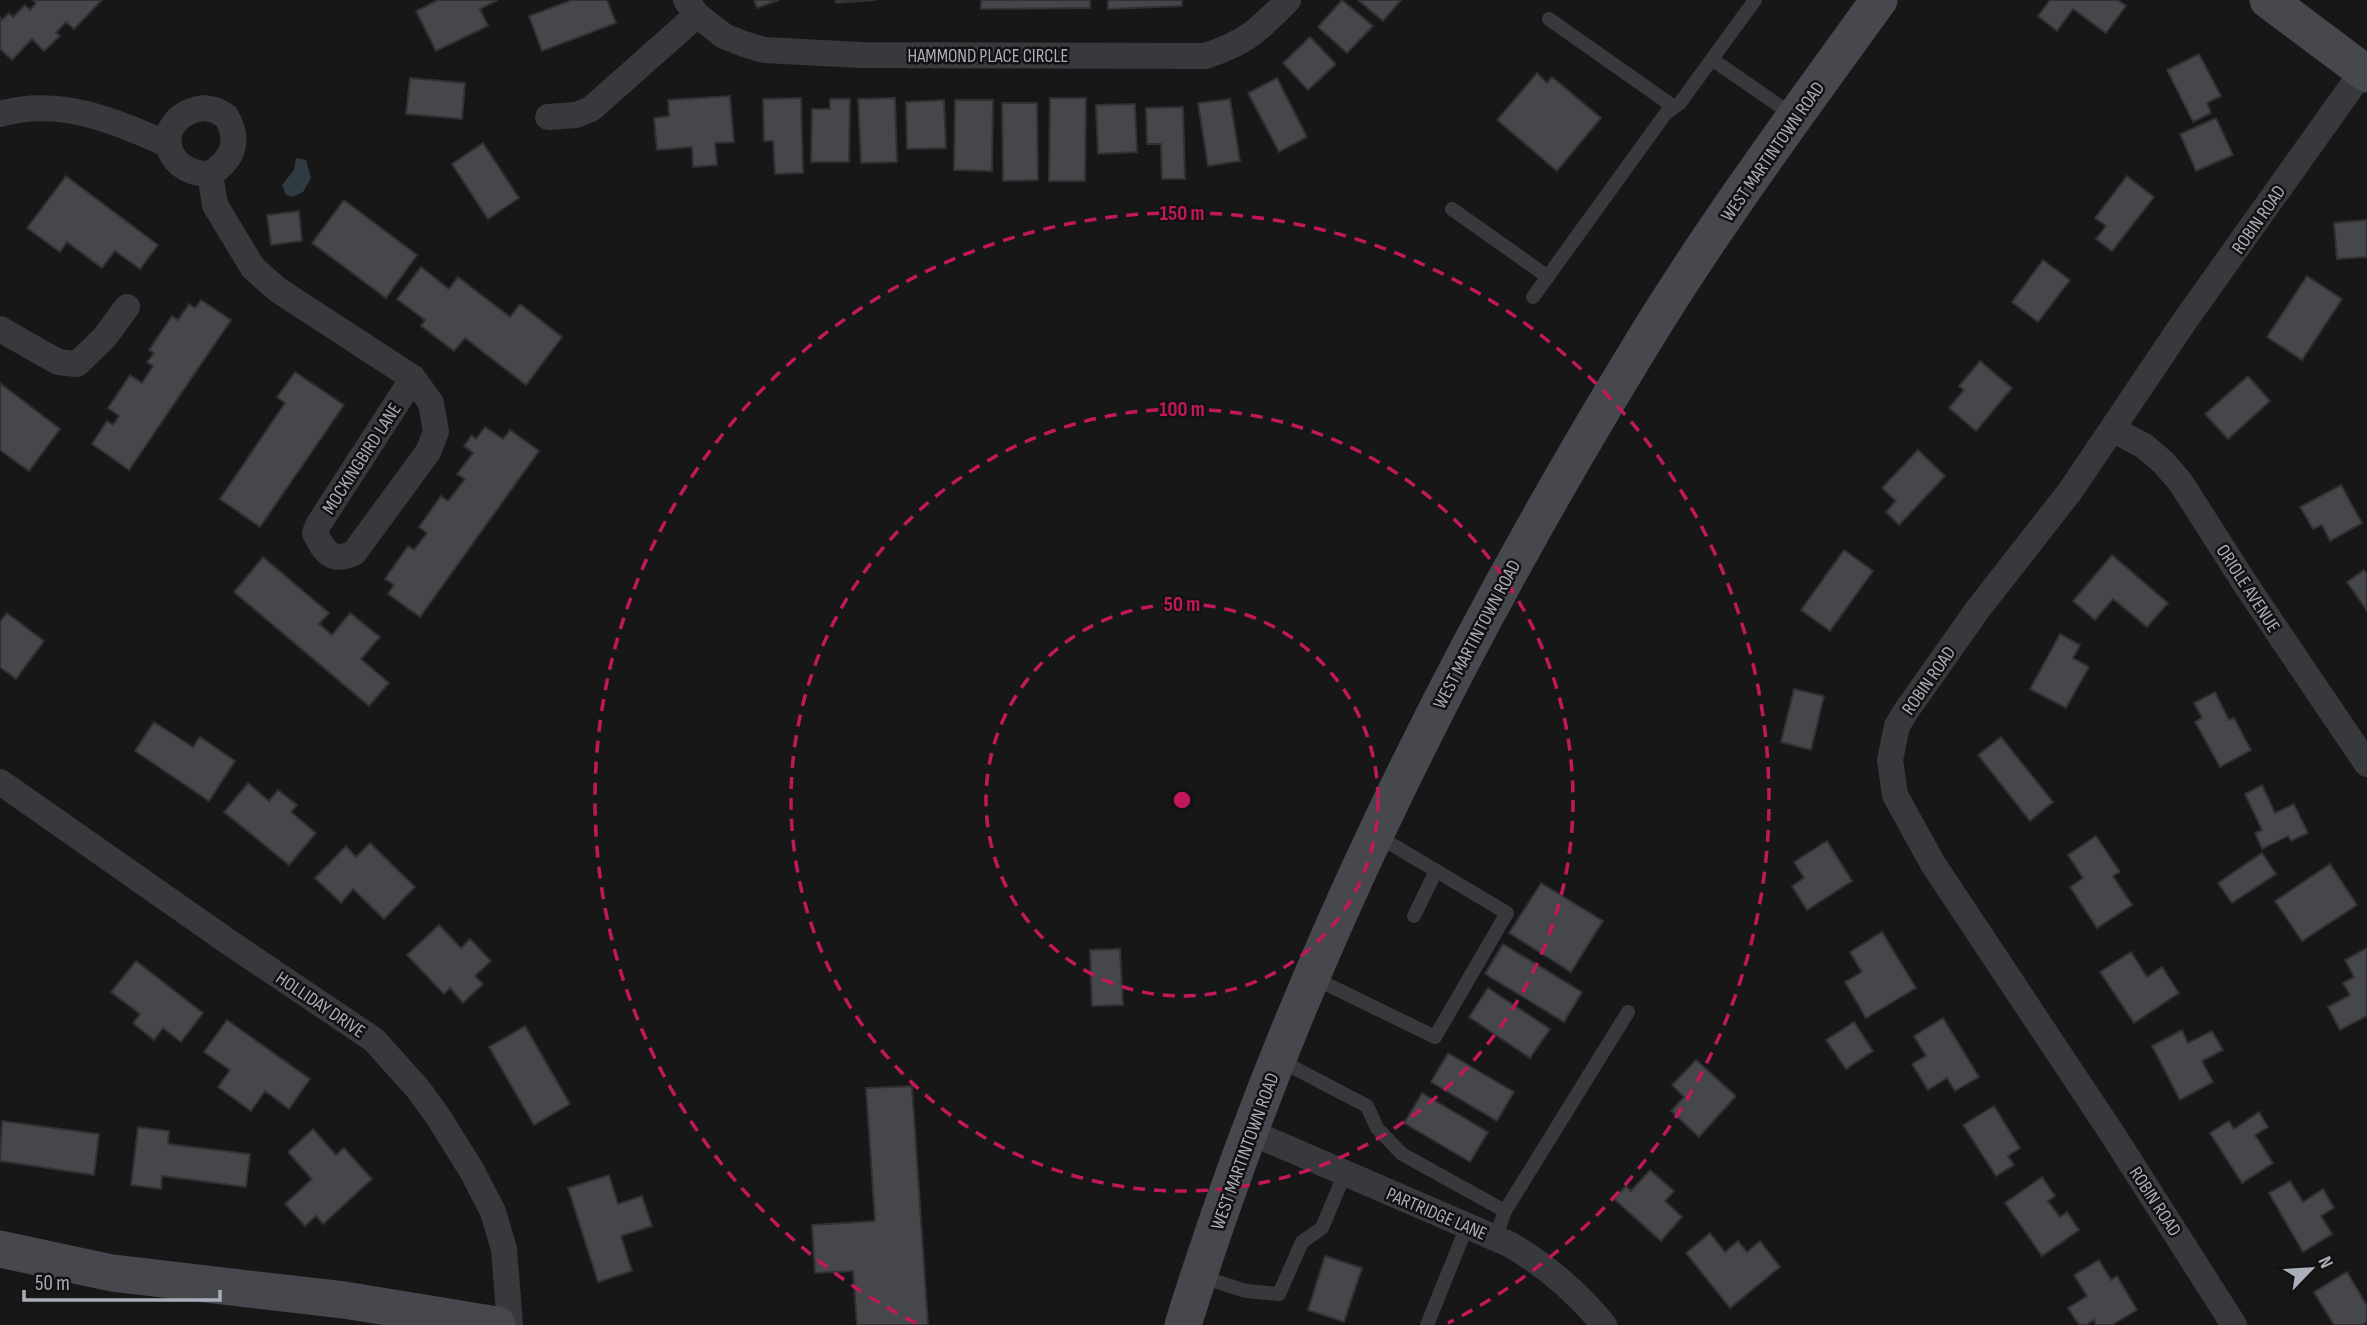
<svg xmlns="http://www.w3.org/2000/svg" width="2367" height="1325" viewBox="0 0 2367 1325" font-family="'Sofia Sans Condensed',sans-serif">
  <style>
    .water { fill: #303a41 }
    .building { fill: #46474b; stroke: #313134; stroke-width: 2 }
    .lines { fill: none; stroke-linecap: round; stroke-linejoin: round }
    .lane { stroke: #38393d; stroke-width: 14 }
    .street { stroke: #38393d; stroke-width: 26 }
    .secondary { stroke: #46484d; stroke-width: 37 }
    .ring { fill: none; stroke: #c2185b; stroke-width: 3.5; stroke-dasharray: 12 9 }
    .labels { text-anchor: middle; stroke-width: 5; stroke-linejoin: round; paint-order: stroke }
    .street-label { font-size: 19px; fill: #aaaeb8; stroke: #121213 }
    .centre { fill: #c2185b; stroke: #121213; stroke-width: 3.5 }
    .ring-label { font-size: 21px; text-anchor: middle; font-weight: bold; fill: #c2185b; stroke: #121213; stroke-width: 5; stroke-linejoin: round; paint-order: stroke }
  </style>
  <rect width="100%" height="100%" fill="#171718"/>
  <path class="water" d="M296,158L306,160L311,178L303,192L292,197L286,195L282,185L294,170Z"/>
  <path class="building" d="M33,0H102L74,29L66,22L56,33L60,36L44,51L32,39L12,60L0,49V17L2,20L9,13L13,17L25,5L30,10L36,3Z
    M438,0H498L480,9L488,26L436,51L416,11Z
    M572,0H607L616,23L542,51L529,16Z
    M754,0H779L757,8Z
    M836,0H876L836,3Z
    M981,0H1090V8L981,9Z
    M1108,0H1182V6L1108,9Z
    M1342,0L1373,26L1347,53L1318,27Z
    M1358,0H1401L1383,21Z
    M2050,0H2118L2126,6L2106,33L2073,9L2057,31L2038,16Z
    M1310,37L1336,64L1308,90L1283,63Z
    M2199,54L2221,96L2207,103L2211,113L2193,122L2167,70Z
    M1537,73L1547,83L1552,77L1601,118L1557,171L1497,120Z
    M410,78L465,83L462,119L406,114Z
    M1277,78L1307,137L1279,152L1248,93Z
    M730,96L734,142L715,143L717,165L693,167L692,147L657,150L654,118L669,116L668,100Z
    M801,98L803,173L775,174L773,141H764L763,99Z
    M895,98L897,162L861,163L858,99Z
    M1050,98H1086L1085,181H1049Z
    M830,99H850L849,162H811L812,109H830Z
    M1230,99L1240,161L1208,166L1198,103Z
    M944,100L946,148L907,149L906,102Z
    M955,100H993L992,171L954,170Z
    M1002,103H1037L1038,180L1003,181Z
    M1135,104L1137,152L1098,154L1096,105Z
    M1183,107L1185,179H1162L1161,144H1147L1146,108Z
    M2216,118L2233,155L2196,171L2180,134Z
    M483,143L519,198L488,219L452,164Z
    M66,176L158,245L140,269L115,251L102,268L67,242L60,252L27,228Z
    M2127,176L2154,197L2112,251L2096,239L2106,226L2095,218Z
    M344,200L417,255L386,298L312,243Z
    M299,211L302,241L271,245L267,215Z
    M2367,220V257L2337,259L2334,223Z
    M2043,260L2070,280L2038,322L2012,302Z
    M421,267L449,289L458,277L510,317L520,304L562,337L526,385L465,338L454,351L421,326L425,320L397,299Z
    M2307,276L2342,299L2302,360L2267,337Z
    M201,300L231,320L129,470L92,444L107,421L113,425L119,416L108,408L130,375L142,383L153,366L147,362L154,353L149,350L172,316L178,320L189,304L195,308Z
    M1980,361L2012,388L1976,431L1949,408L1964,390L1959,386Z
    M295,372L344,405L260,527L220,499L285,403L277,397Z
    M2248,376L2270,401L2228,439L2205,414Z
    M0,383L60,429L29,471L0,450Z
    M485,427L503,439L510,430L539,451L420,617L388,594L394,585L385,579L408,546L414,550L427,533L419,527L441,496L448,501L465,479L457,474L473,453L464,446L472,435L476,439Z
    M1918,450L1945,476L1899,525L1886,512L1896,501L1882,488Z
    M2341,485L2362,523L2330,541L2322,525L2313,529L2300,507Z
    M1844,550L1873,571L1830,631L1801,610Z
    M2112,555L2168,603L2147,627L2113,599L2095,620L2073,601Z
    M263,557L329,613L319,624L332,635L350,613L380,637L361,659L389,683L369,706L234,592Z
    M2364,570L2367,574V611L2347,582Z
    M7,613L44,641L16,679L0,667V622Z
    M2060,634L2080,645L2073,658L2089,667L2066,708L2030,689Z
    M1794,689L1824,696L1811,750L1781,742Z
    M2215,692L2229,720L2234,718L2251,750L2220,767L2195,722L2202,718L2194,703Z
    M154,722L193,747L200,737L235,761L209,801L135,751Z
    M2001,737L2053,802L2030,821L1978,755Z
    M248,783L269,801L278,790L297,805L291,812L316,833L289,865L224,812Z
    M2262,785L2275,813L2294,804L2308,833L2291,841L2288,836L2262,849L2255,833L2262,830L2245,794Z
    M2096,836L2120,872L2113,876L2132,905L2097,928L2070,887L2083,878L2068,855Z
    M1827,841L1852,881L1807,910L1792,886L1804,878L1794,862Z
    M370,843L415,887L384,919L353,889L341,903L315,878L346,846L356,857Z
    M2262,853L2276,874L2232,903L2218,883Z
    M2330,864L2357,905L2302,941L2275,901Z
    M1541,883L1603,921L1571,972L1509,933Z
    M439,925L461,948L470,939L491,961L475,976L483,984L463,1003L450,988L444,994L407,955Z
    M1882,932L1916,988L1866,1018L1845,982L1862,972L1850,952Z
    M1503,944L1582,992L1564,1022L1485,974Z
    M2367,948V1016L2340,1030L2328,1007L2350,995L2343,983L2354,977L2345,960Z
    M1120,949L1123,1005L1092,1006L1090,950Z
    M2131,952L2147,977L2162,967L2179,993L2134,1023L2100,972Z
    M136,961L203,1013L181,1042L163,1028L154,1040L133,1023L140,1014L111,992Z
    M1488,988L1550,1029L1530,1058L1469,1017Z
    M1943,1018L1979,1077L1955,1091L1947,1078L1928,1090L1912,1064L1926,1056L1914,1036Z
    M227,1020L310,1079L289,1109L265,1091L251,1111L218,1087L230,1070L204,1052Z
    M1854,1022L1873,1051L1846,1069L1826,1040Z
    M525,1026L570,1104L534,1125L489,1047Z
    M2182,1030L2188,1043L2212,1031L2223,1050L2202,1061L2213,1082L2180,1100L2152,1046Z
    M1448,1053L1514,1092L1497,1121L1431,1082Z
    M1696,1060L1736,1096L1699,1137L1671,1111L1684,1097L1672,1085Z
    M912,1086L928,1325H857L853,1271L815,1273L812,1225L875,1221L866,1088Z
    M1422,1093L1488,1132L1470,1162L1404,1123Z
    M1994,1106L2020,1148L2008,1156L2014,1165L1996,1176L1963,1125Z
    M2259,1112L2268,1127L2255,1135L2273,1163L2242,1183L2210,1133L2229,1121L2234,1129Z
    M2,1121L99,1134L94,1175L0,1161Z
    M138,1127L169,1131L168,1144L250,1154L246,1187L162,1176L161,1189L131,1185Z
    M313,1129L336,1155L344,1148L372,1179L323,1224L316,1216L305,1226L285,1204L312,1179L288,1152Z
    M1650,1170L1674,1191L1665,1201L1682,1217L1661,1241L1614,1199L1626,1186L1631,1191Z
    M609,1175L618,1204L642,1196L652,1226L621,1236L632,1271L598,1282L568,1188Z
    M2042,1177L2055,1196L2048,1201L2060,1217L2067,1212L2079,1230L2042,1256L2005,1203Z
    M2290,1181L2303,1202L2323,1189L2334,1208L2321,1216L2332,1234L2303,1252L2269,1193Z
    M1710,1233L1725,1252L1738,1241L1747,1252L1760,1241L1780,1267L1730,1308L1686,1253Z
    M1325,1256L1362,1268L1344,1322L1308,1310Z
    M2099,1260L2111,1280L2117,1276L2137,1310L2112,1325H2096L2094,1320L2086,1325H2079L2068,1308L2087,1296L2074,1275Z
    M2347,1272L2367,1306V1322L2362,1325H2334L2314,1292Z"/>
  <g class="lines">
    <path class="lane" d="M1549,19L1674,107
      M1713,60L1794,116
      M1452,209L1548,277
      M1533,297L1666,113L1680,103L1755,0
      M1414,916L1436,871
      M1314,978L1435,1037L1507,913L1376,835
      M1279,1060L1367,1106L1377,1128L1402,1154L1505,1211L1495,1239
      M1505,1211L1628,1012
      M1199,1276L1246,1291L1279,1294L1302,1242L1322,1228L1345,1173
      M1427,1325L1467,1226"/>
    <path class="street" d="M686,0L697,15L724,36L744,44L764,50L861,55L1205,56C1246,43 1259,30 1288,0
      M203,108L215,110L226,116C240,140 234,159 210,174C160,174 152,116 203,108Z
      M0,114C60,97 115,121 169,145
      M548,117L576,115L591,109L697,15
      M210,174L215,205L253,268L278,290L413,378L431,403L436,432L428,452L354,553C332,563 325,553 315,533L318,525L413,378
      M0,329L58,362L77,364L104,338L127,307
      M2114,430L2144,446L2164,463L2181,483L2246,585L2367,764
      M0,782L230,943L374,1040L418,1089L437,1115L472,1171L493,1212L504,1249L510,1325
      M1250,1132L1509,1244C1547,1266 1576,1291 1604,1325
      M2234,1325L2115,1138L1933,864L1895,795L1890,760L1897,726L1906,711L1978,609L2071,490L2184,322L2367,65"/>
    <path class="secondary" d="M2268,0L2367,74
      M0,1249L112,1273L344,1300L497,1325
      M1183,1325C1291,978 1454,651 1643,342C1715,224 1798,112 1879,0"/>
  </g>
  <g class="ring">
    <circle cx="1182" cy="800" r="196"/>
    <circle cx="1182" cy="800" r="391"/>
    <path d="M916 1323A587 587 0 1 1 1448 1323"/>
  </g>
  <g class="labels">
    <g class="street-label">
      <text x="988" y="62">HAMMOND PLACE CIRCLE</text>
      <text transform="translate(1772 151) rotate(-55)" y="7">WEST MARTINTOWN ROAD</text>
      <text transform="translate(2258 219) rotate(-55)" y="7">ROBIN ROAD</text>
      <text transform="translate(361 458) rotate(-57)" y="7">MOCKINGBIRD LANE</text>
      <text transform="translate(2249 588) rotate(57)" y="7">ORIOLE AVENUE</text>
      <text transform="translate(1476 634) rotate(-62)" y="7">WEST MARTINTOWN ROAD</text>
      <text transform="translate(1928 680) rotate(-55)" y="7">ROBIN ROAD</text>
      <text transform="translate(321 1004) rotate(34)" y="7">HOLLIDAY DRIVE</text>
      <text transform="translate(1244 1151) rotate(-70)" y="7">WEST MARTINTOWN ROAD</text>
      <text transform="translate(2156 1201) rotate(57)" y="7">ROBIN ROAD</text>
      <text transform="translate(1437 1213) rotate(23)" y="7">PARTRIDGE LANE</text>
    </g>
  </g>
  <circle cx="1182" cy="800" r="10" class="centre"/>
  <g class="ring-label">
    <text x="1182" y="220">150 m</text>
    <text x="1182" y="416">100 m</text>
    <text x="1182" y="611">50 m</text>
  </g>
  <g transform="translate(2311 1269) rotate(65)" stroke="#121213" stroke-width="5" paint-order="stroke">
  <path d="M0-5L12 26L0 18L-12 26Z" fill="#aaaeb8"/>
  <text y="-10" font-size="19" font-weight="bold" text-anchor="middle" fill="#aaaeb8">N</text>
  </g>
  <path d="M24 1290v10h196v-10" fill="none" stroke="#aaaeb8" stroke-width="3.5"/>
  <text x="35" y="1290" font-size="21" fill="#aaaeb8" stroke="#121213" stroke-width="5" paint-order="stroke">50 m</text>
</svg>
